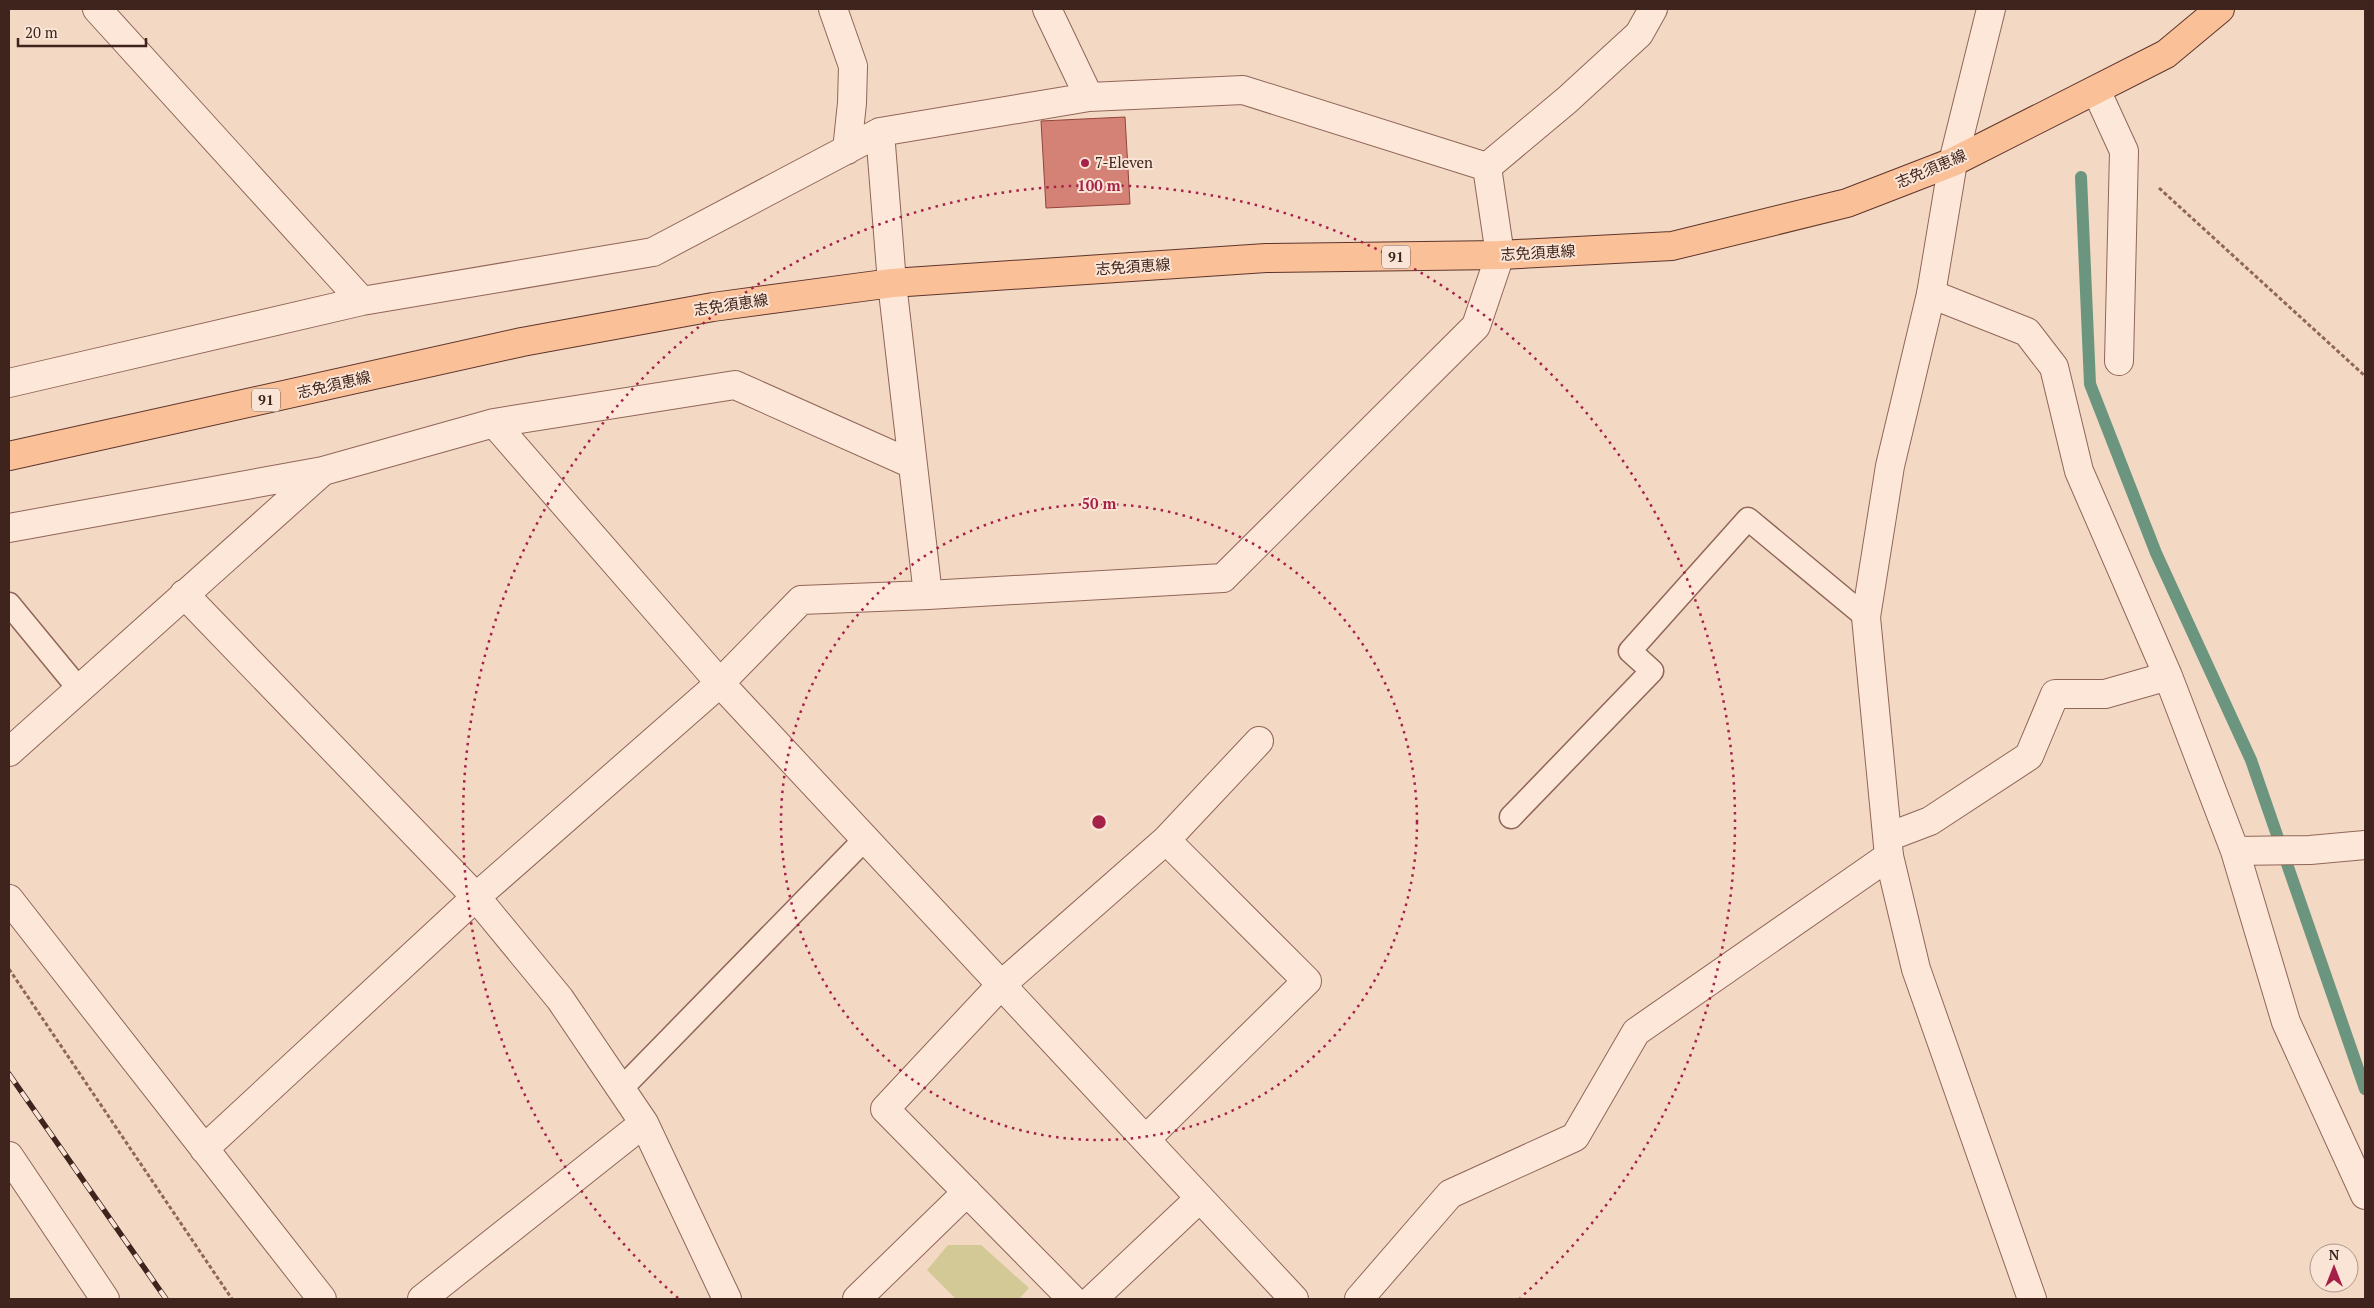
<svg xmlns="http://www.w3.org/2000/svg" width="2374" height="1308" viewBox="0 0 2374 1308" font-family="'PT Serif','Noto Sans JP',serif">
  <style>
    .green { fill: #d3c996 }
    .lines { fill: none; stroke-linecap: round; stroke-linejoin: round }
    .stream { stroke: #6c957f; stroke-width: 12 }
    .building { fill: #d58276; stroke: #92443b }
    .service-casing { stroke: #906658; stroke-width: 25 }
    .minor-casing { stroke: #906658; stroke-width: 30 }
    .tertiary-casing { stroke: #906658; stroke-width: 30 }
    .primary-casing { stroke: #5e352c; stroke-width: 30 }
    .path { stroke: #906658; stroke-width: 3; stroke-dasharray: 4 2.5; stroke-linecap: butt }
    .service { stroke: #fce7d9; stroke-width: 22 }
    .minor { stroke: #fce7d9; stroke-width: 28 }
    .tertiary { stroke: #fce7d9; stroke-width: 28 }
    .primary { stroke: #fac098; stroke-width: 28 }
    .rail-casing { stroke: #3f241d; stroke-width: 5.5 }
    .rail { stroke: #f9e4d5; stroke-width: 4; stroke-dasharray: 11; stroke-linecap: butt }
    .ring { fill: none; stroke: #a62148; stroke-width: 2.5; stroke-dasharray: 2.5 5 }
    .poi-dot { fill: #a62148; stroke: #f9e4d5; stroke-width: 2 }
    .labels { text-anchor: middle; stroke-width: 4; stroke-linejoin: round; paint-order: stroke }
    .shield { fill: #f9e4d5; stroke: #775e54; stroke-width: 1 }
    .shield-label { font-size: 14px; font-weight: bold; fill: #3f241d }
    .poi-label { font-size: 15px; fill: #3f241d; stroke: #f9e4d5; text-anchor: start }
    .street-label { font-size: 15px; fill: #3f241d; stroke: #f9e4d5 }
    .centre { fill: #a62148; stroke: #f9e4d5; stroke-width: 2.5 }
    .ring-label { font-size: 15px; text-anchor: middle; font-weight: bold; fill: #a62148; stroke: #f9e4d5; stroke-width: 4; stroke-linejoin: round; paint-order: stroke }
  </style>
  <rect width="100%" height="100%" fill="#f3d8c4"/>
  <path class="green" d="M948,1245H981L1029,1288L1019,1299H956L927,1270Z"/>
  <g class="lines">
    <path class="stream" d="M2081,177L2090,384L2156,553L2251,760L2365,1089"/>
  </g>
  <path class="building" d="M1125,117L1130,204L1046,208L1041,121Z"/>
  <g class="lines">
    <g class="service-casing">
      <path id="service" d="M9,604L79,689
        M1511,817L1652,671L1630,651L1748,519L1866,617
        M621,1089L865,839"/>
    </g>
    <g class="minor-casing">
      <path id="minor" d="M97,9L362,301
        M833,9L853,66L852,103L847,150
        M1047,9L1089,97
        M2096,90L2124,151L2119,361
        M880,132L892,283L928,595
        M1487,167L1567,100L1639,34L1653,9
        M1931,294L2027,332L2054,367L2079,471L2168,676L2235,851L2286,1022L2365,1195
        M9,383L362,301L653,252L880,132L1089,97L1243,90L1487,167L1500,255L1476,326L1223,578L928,595L801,600L720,683L476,897L204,1149
        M494,423L720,683L1294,1299
        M9,528L323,471L494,423L735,385L912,464
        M184,594L476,897L560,999L644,1123L727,1299
        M9,752L323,471
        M1888,837L1930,821L2029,756L2055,694H2105L2168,676
        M2235,851L2310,850L2365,845
        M9,899L322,1299
        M1146,1139L1307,981L1166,840
        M9,1156L105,1299
        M422,1299L644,1123
        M857,1299L967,1192
        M1072,1299L885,1109L1001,985L1166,840L1259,741
        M1093,1299L1200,1198
        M1359,1299L1450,1194L1575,1137L1636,1032L1889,856"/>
    </g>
    <g class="tertiary-casing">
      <path id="tertiary" d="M1991,9L1953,162L1931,294L1890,466L1866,617L1889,856L1916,969L2032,1299"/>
    </g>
    <g class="primary-casing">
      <path id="primary" d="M9,456L522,342L713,307L892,283L1266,258L1500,255L1672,246L1847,203L1953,162L2166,54L2220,9"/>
    </g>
    <path class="path" d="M2159,188L2365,376
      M9,969L232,1299"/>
    <use href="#service" class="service"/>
    <use href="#minor" class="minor"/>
    <use href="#tertiary" class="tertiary"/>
    <use href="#primary" class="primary"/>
    <g class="rail-casing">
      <path id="rail" d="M9,1074L166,1299"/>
    </g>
    <use href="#rail" class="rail"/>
  </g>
  <g class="ring">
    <circle cx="1099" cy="822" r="318"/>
    <path d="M678 1298A636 636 0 1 1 1520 1298"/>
  </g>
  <circle class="poi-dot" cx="1085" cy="163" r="5"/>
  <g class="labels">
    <g class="shield">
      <rect x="1382" y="245.5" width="28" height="23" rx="4"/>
      <rect x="252" y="388.5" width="28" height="23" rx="4"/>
    </g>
    <g class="shield-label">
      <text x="1396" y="262">91</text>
      <text x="266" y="405">91</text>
    </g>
    <g class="poi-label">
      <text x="1095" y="168">7-Eleven</text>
    </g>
    <g class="street-label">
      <text transform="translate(1931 169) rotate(-23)" y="5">志免須恵線</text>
      <text transform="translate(1538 253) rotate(-3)" y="5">志免須恵線</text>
      <text transform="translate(1133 267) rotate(-4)" y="5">志免須恵線</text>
      <text transform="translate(731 305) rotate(-8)" y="5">志免須恵線</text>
      <text transform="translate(334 385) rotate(-13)" y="5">志免須恵線</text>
    </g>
  </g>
  <circle cx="1099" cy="822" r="8" class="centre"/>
  <g class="ring-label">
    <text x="1099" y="191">100 m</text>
    <text x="1099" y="509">50 m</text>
  </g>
  <rect width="2374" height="1308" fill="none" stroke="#3f241d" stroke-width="20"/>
  <g transform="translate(2334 1268)"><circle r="24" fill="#f9e4d5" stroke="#af978b"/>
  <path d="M0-4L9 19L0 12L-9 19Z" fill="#a62148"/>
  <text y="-8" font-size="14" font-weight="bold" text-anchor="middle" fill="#3f241d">N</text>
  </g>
  <path d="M18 38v8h128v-8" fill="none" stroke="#3f241d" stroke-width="2.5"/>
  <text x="25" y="38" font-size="15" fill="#3f241d" stroke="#f9e4d5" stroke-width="4" paint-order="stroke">20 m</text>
</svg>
